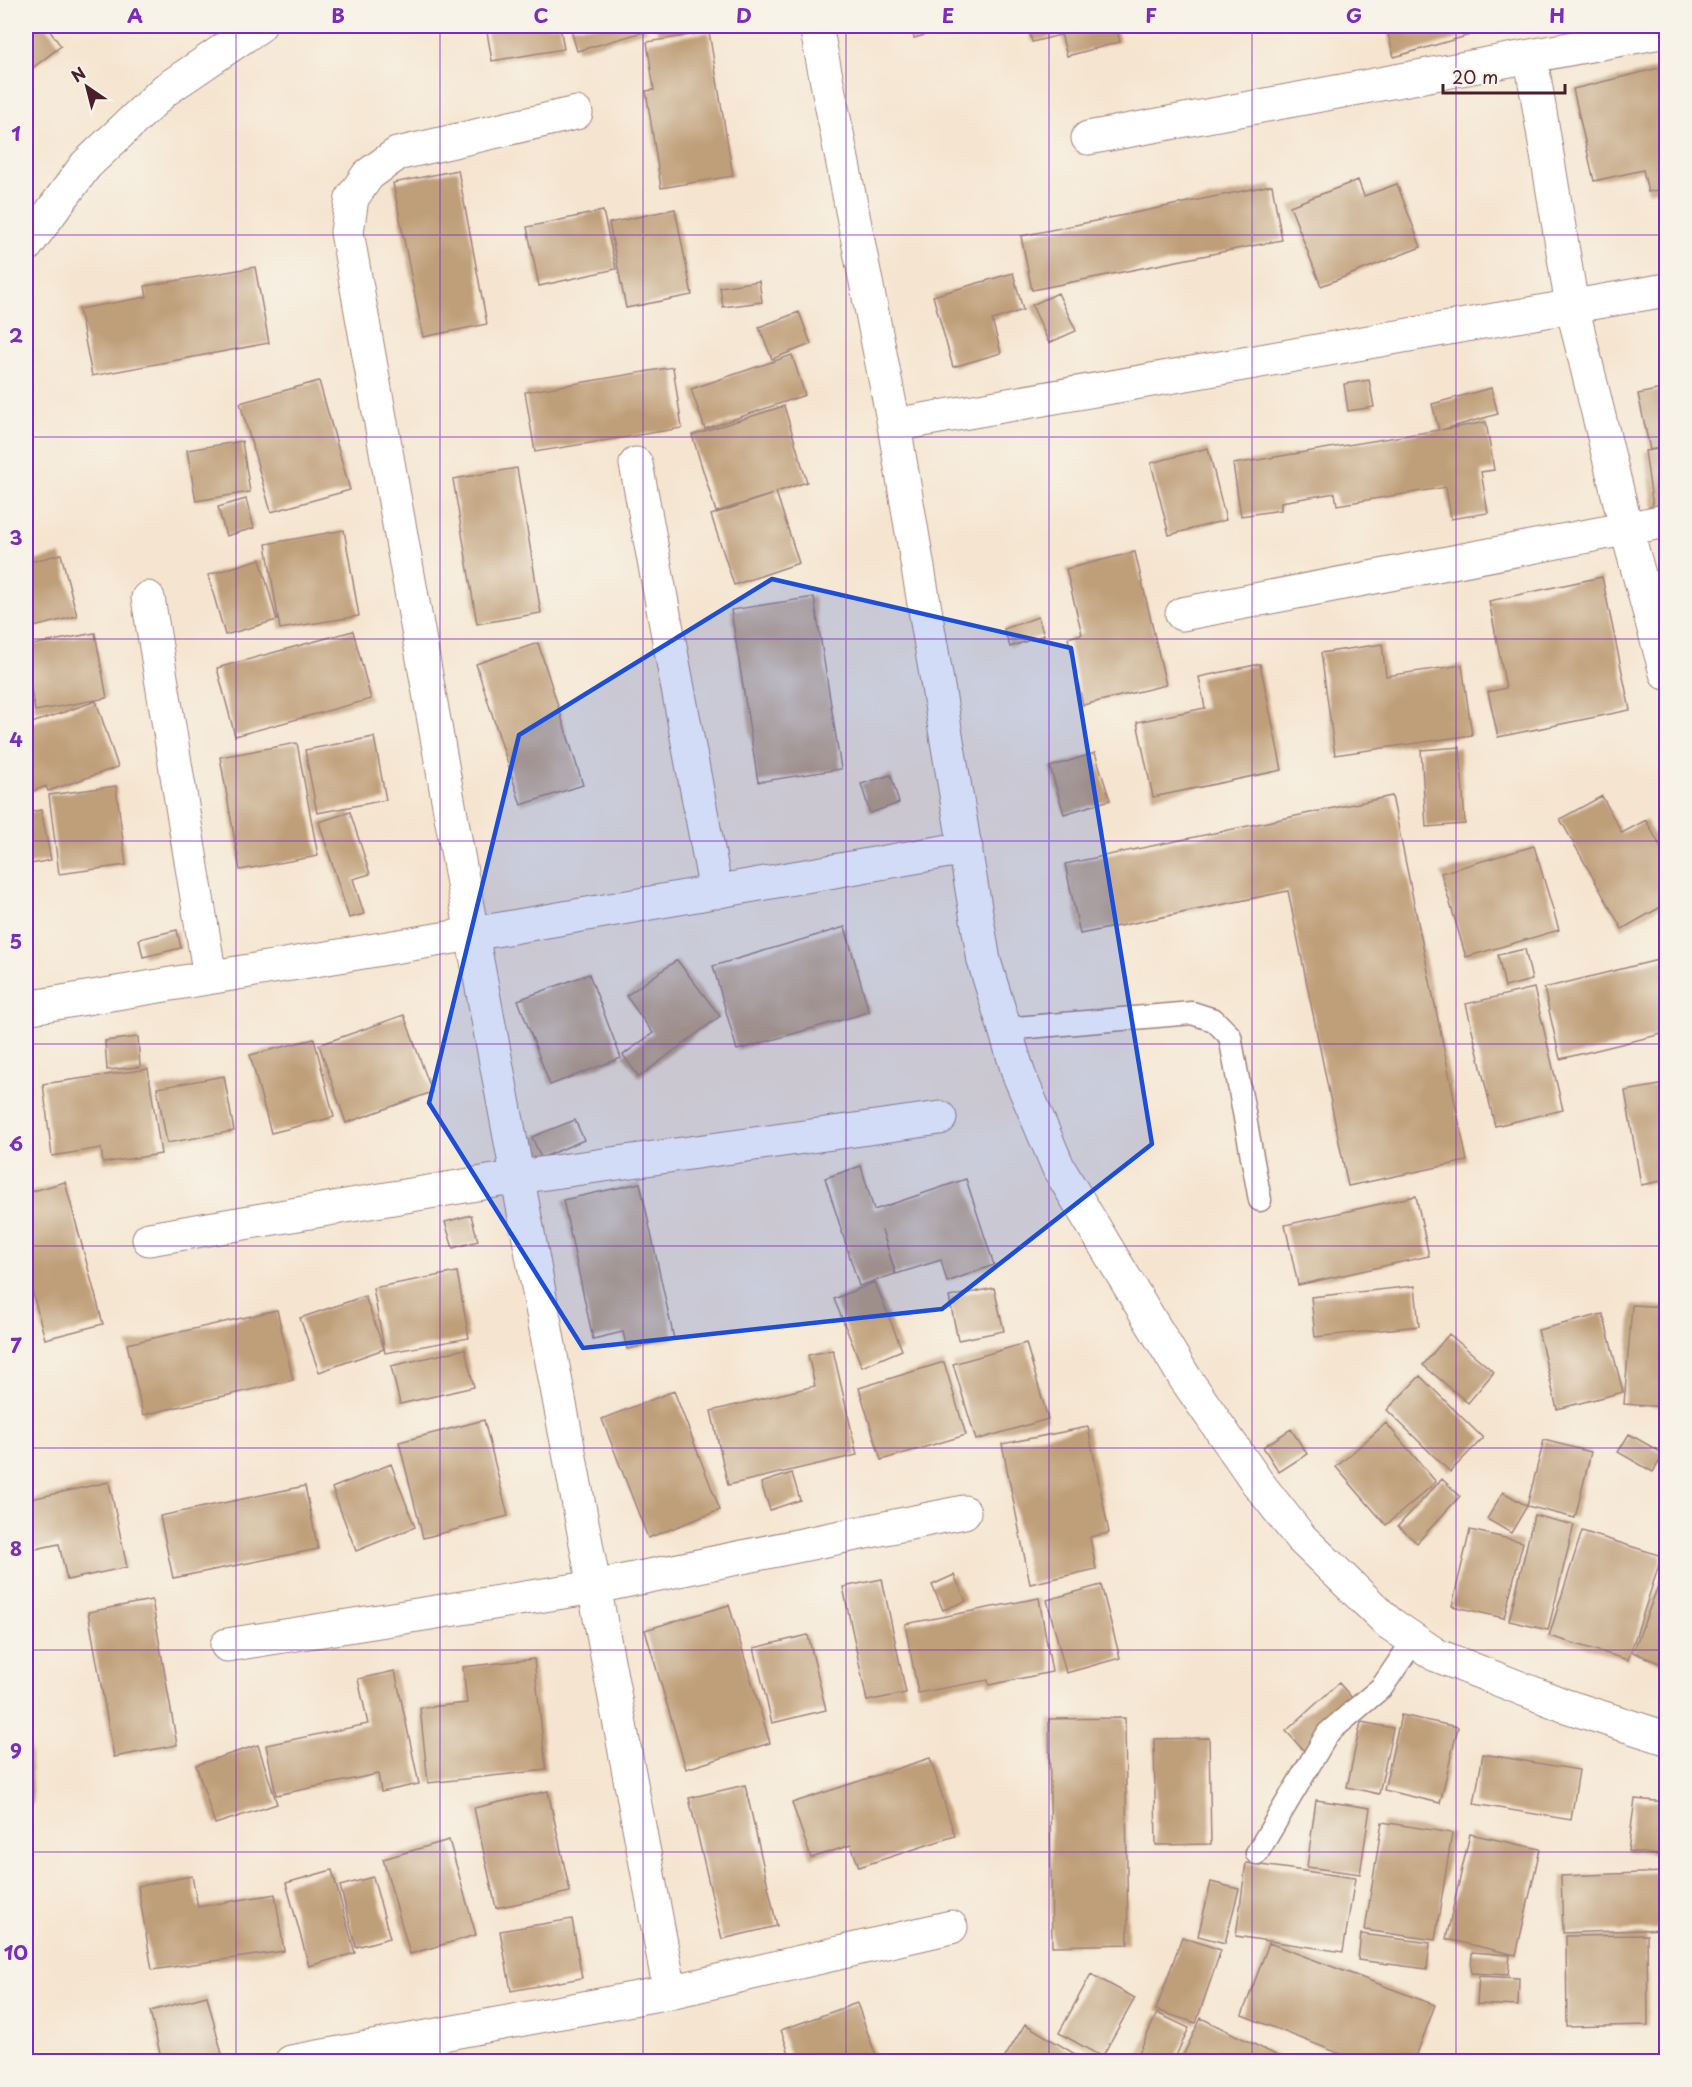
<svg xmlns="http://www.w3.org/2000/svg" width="1692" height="2087" viewBox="0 0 1692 2087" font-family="'Playpen Sans',sans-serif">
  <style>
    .building { fill: #bf9f79 }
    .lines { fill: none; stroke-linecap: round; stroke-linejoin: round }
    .service-casing { stroke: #a0827e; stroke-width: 25 }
    .minor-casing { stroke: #a0827e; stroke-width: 35 }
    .service { stroke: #fff; stroke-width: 22 }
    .minor { stroke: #fff; stroke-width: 33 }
    .marked { fill: #1d4ed8; fill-opacity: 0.2; stroke: #1d4ed8; stroke-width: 4.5; stroke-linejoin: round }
    .grid { fill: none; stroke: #7b2cbf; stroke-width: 1.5; stroke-opacity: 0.55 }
    .neatline { fill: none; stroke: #7b2cbf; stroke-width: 2 }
    .grid-label { font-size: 20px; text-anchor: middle; font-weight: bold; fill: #7b2cbf }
  </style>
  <rect width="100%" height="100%" fill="#f7f3e8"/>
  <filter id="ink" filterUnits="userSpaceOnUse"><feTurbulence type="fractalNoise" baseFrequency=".0167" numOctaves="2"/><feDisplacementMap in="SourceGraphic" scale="12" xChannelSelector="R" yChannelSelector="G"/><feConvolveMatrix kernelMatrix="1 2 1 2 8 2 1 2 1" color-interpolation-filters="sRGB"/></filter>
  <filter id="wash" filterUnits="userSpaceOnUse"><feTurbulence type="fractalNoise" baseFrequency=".008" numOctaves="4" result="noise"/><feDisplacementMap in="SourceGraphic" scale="24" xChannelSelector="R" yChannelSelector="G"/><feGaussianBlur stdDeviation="1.35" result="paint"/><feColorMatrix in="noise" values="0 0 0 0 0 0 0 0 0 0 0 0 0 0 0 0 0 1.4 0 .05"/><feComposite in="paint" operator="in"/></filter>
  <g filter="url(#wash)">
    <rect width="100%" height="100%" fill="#f5e5d0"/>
    <g id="blocks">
      <path class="building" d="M26,26H46L61,46L26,73Z
        M486,26H560L564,49L492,61Z
        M570,26H646L647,31L577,51Z
        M657,26H684V33L657,34Z
        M911,26H958L914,38Z
        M1028,26H1058L1060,35L1032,42Z
        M1059,26H1116L1120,42L1067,56Z
        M1386,26H1467L1470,35L1394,57Z
        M709,32L733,176L661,188L646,91L654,90L647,42Z
        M1659,68L1666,102V188L1648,192L1643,170L1594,181L1573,89Z
        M458,170L487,324L423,337L393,183Z
        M1358,180L1364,196L1397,184L1421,247L1321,286L1290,206Z
        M1272,185L1282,240L1032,290L1021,236Z
        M675,209L692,295L626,308L609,223Z
        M603,211L616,269L539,286L527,227Z
        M255,267L269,343L92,376L79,309L147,297L145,286Z
        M1013,273L1023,310L992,320L1001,353L953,367L933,296Z
        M759,281L762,302L723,307L720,287Z
        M1058,293L1076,331L1049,343L1032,305Z
        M799,312L811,344L772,359L759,327Z
        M792,355L805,395L705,429L691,389Z
        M673,367L682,428L535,452L525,392Z
        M1369,380L1374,407L1348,411L1344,384Z
        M319,381L350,490L271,512L240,403Z
        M1491,388L1498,414L1441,430L1486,422L1494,470L1481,472L1488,513L1451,519L1446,487L1337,505L1335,493L1281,502V510L1241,516L1233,464L1439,430L1432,404Z
        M1666,388V446L1650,450L1638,394Z
        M784,406L807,482L776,492L799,563L734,585L711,515L773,494L716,512L692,435Z
        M242,441L250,492L196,501L187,450Z
        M1208,448L1226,520L1169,535L1151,463Z
        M1666,448V513L1654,515L1645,451Z
        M517,468L541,613L477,624L453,479Z
        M246,499L254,528L226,536L218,507Z
        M344,530L359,616L280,629L266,544Z
        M1135,552L1166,685L1083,705L1068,638L1082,634L1066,569Z
        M61,554L77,616L26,629V563Z
        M260,559L277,620L225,635L208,575Z
        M1602,577L1630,710L1498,737L1488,692L1506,688L1489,601Z
        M814,597L841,769L758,782L731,610Z
        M1038,617L1044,635L1010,647L1004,629Z
        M353,631L371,699L235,736L217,668Z
        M95,633L107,698L35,711L26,662V646Z
        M538,643L583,785L521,805L476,664Z
        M1382,644L1386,676L1462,665L1472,735L1335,755L1321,653Z
        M1260,664L1282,770L1153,797L1137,722L1205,708L1199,677Z
        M96,701L118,767L48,791L46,786L26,794V725Z
        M374,737L386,800L317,813L305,750Z
        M297,743L318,856L240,870L220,757Z
        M1460,747L1465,824L1426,827L1421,750Z
        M1095,753L1110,800L1064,814L1050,767Z
        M891,775L899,803L870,813L861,784Z
        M116,786L126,865L59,874L49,795Z
        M1392,796L1467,1161L1348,1186L1288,891L1080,934L1065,864Z
        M1602,796L1622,833L1646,820L1666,857V904L1622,929L1560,819Z
        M41,810L51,860L26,865V813Z
        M350,812L370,874L353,879L364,914L349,918L319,822Z
        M1534,846L1559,930L1466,957L1441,873Z
        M845,927L869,1012L737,1050L713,966Z
        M177,930L181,948L143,957L139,939Z
        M1525,949L1532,980L1505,987L1498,955Z
        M1666,958V1033L1560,1059L1544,988Z
        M677,960L720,1016L639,1077L623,1055L653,1033L626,996Z
        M589,974L621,1058L550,1085L518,1000Z
        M1534,988L1563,1110L1495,1126L1466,1004Z
        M404,1015L432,1092L346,1123L319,1045Z
        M138,1037L140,1067L107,1070L105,1041Z
        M314,1039L334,1117L271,1133L250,1055Z
        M148,1069L161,1154L103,1163L101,1148L52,1156L43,1084Z
        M224,1076L234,1131L167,1143L157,1088Z
        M1666,1084V1180L1641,1185L1625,1091Z
        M575,1120L584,1140L541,1158L532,1137Z
        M861,1166L874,1210L966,1179L994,1265L947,1282L941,1260L896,1274L882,1230L895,1274L859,1286L825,1178Z
        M65,1182L103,1324L45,1339L26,1268V1193Z
        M640,1183L674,1339L627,1349L623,1332L593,1339L563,1200Z
        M1416,1196L1429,1256L1298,1285L1285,1225Z
        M471,1215L478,1241L453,1248L445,1222Z
        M457,1272L469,1338L385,1353L373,1288Z
        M875,1282L902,1350L862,1367L834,1299Z
        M1415,1286L1419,1326L1315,1337L1311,1297Z
        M994,1288L1004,1331L958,1340L949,1297Z
        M365,1296L384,1349L319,1372L300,1318Z
        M1632,1305L1666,1307V1407L1624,1404Z
        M277,1310L293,1380L143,1415L127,1344Z
        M1603,1314L1623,1392L1557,1409L1538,1330Z
        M1449,1334L1494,1372L1468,1403L1423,1365Z
        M1026,1343L1048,1419L976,1440L953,1364Z
        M465,1349L474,1387L400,1404L391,1366Z
        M833,1350L857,1455L728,1485L711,1411L815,1386L808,1355Z
        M944,1362L966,1435L881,1460L859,1388Z
        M1420,1376L1483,1438L1450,1472L1387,1410Z
        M674,1391L720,1510L648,1538L602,1419Z
        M484,1420L508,1516L423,1538L399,1442Z
        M1386,1423L1436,1482L1386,1525L1336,1467Z
        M1088,1427L1109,1533L1090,1537L1096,1569L1030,1584L1002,1444Z
        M1291,1429L1307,1454L1279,1472L1263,1447Z
        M1629,1434L1664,1454L1653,1472L1618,1452Z
        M1544,1440L1591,1452L1575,1518L1527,1506Z
        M391,1464L415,1527L356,1551L332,1488Z
        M792,1473L800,1500L770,1510L761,1483Z
        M1442,1479L1460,1496L1417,1543L1398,1526Z
        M109,1482L127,1567L67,1580L59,1544L26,1551V1500Z
        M305,1486L318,1549L173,1578L160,1516Z
        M1503,1492L1527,1506L1511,1533L1487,1519Z
        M1534,1515L1574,1525L1548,1630L1509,1621Z
        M1470,1530L1523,1542L1504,1618L1452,1606Z
        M1582,1531L1662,1556L1628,1660L1549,1636Z
        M1666,1565V1666L1633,1652Z
        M954,1575L966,1601L943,1610L932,1585Z
        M882,1579L906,1693L867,1701L843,1587Z
        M1101,1585L1120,1658L1066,1673L1047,1600Z
        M1039,1598L1052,1672L989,1685L988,1680L918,1693L905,1624Z
        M152,1600L177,1745L114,1757L88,1612Z
        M729,1605L770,1743L686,1769L645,1630Z
        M808,1635L826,1710L772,1723L754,1648Z
        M534,1659L546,1770L428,1783L420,1708L467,1703L463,1667Z
        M395,1671L419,1784L381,1792L378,1774L276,1795L266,1745L368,1724L358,1679Z
        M1339,1683L1358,1705L1305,1752L1286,1731Z
        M26,1700H28L33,1804H26Z
        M1401,1715L1458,1727L1440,1803L1384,1790Z
        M1125,1718L1128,1944L1052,1946L1049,1719Z
        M1361,1722L1393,1728L1379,1794L1347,1787Z
        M1209,1738L1211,1844L1156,1845L1154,1739Z
        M258,1745L277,1804L215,1824L196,1765Z
        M1483,1754L1579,1770L1571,1820L1474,1804Z
        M930,1758L955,1836L859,1867L851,1845L811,1858L792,1803Z
        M745,1785L777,1926L722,1939L689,1798Z
        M548,1791L570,1892L496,1908L474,1808Z
        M1635,1799L1666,1802V1856L1628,1851Z
        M1316,1800L1370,1808L1360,1874L1307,1867Z
        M1382,1822L1452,1833L1435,1940L1365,1930Z
        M1470,1834L1540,1849L1516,1955L1446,1939Z
        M449,1840L476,1935L410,1954L383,1859Z
        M1246,1863L1355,1878L1343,1952L1236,1936Z
        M332,1870L355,1953L309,1966L286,1883Z
        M1666,1872V1929L1563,1933L1561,1876Z
        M192,1876L198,1907L275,1894L284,1951L152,1970L138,1886Z
        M373,1877L390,1938L356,1947L340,1886Z
        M1211,1882L1239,1889L1225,1943L1198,1936Z
        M572,1919L582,1978L511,1991L500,1931Z
        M1361,1934L1430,1943L1427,1969L1358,1960Z
        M1647,1935L1648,2025L1567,2027L1566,1936Z
        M1182,1937L1221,1950L1196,2023L1156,2010Z
        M1269,1943L1435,2005L1414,2062H1361L1242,2015Z
        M1472,1952L1510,1955L1508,1975L1471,1973Z
        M1091,1974L1135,1998L1102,2057L1059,2033Z
        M1479,1976L1519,1978L1518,2006L1477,2004Z
        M207,1996L224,2062H162L150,2011Z
        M857,2003L878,2062H792L781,2030Z
        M1157,2013L1189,2028L1173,2062H1135Z
        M1201,2018L1290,2062H1180Z
        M1025,2024L1085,2060L1084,2062H1002Z"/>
    </g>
  </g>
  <g filter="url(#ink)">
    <use href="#blocks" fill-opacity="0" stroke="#a0827e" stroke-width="1.5"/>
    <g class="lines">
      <g class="service-casing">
        <path id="service" d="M1005,1029L1192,1013L1214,1020L1230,1036L1260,1200
          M1257,1853L1328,1733L1382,1687L1414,1640"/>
      </g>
      <g class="minor-casing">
        <path id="minor" d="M816,26L894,425L984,961L1019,1075L1059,1169L1185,1378L1257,1482L1301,1538L1389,1623L1436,1655L1566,1706L1666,1738
          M1531,58L1572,306L1626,527L1666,673
          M576,113L397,154L368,175L352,198L347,232L472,934L670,1992
          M1088,138L1666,31
          M26,246L86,165L165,90L259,26
          M894,425L1666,290
          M636,464L716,892
          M148,598L210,977
          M1182,614L1666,521
          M26,1008L472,934L966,848
          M149,1239L518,1177L940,1118
          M227,1645L595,1587L964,1512
          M291,2062L670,1992L951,1927"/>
      </g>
      <use href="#service" class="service"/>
      <use href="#minor" class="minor"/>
    </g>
  </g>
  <path class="marked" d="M772,579L1071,648L1152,1144L942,1309L583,1348L429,1103L519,735Z"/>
  <path class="grid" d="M236,26V2062M440,26V2062M643,26V2062M846,26V2062M1049,26V2062M1252,26V2062M1456,26V2062M26,235H1666M26,437H1666M26,639H1666M26,841H1666M26,1044H1666M26,1246H1666M26,1448H1666M26,1650H1666M26,1852H1666"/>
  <rect width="1692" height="2087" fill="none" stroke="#f7f3e8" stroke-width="66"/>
  <g transform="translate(87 87) rotate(325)" stroke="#f7f3e8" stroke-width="4.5" paint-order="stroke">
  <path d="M0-4.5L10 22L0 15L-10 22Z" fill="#4a1f2b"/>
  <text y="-9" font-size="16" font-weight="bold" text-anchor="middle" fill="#4a1f2b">N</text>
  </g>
  <path d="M1443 84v9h122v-9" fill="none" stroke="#4a1f2b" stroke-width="3"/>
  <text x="1452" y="84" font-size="18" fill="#4a1f2b" stroke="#f7f3e8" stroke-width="4.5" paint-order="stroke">20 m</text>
  <rect x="33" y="33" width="1626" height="2021" class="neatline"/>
  <g class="grid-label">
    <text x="135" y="23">A</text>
    <text x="338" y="23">B</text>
    <text x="541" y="23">C</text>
    <text x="744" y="23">D</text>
    <text x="948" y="23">E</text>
    <text x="1151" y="23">F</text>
    <text x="1354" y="23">G</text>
    <text x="1557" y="23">H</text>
    <text x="16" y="141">1</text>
    <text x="16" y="343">2</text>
    <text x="16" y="545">3</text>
    <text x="16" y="747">4</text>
    <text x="16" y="949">5</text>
    <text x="16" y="1151">6</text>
    <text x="16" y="1353">7</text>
    <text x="16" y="1556">8</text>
    <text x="16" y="1758">9</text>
    <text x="16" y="1960">10</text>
  </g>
</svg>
